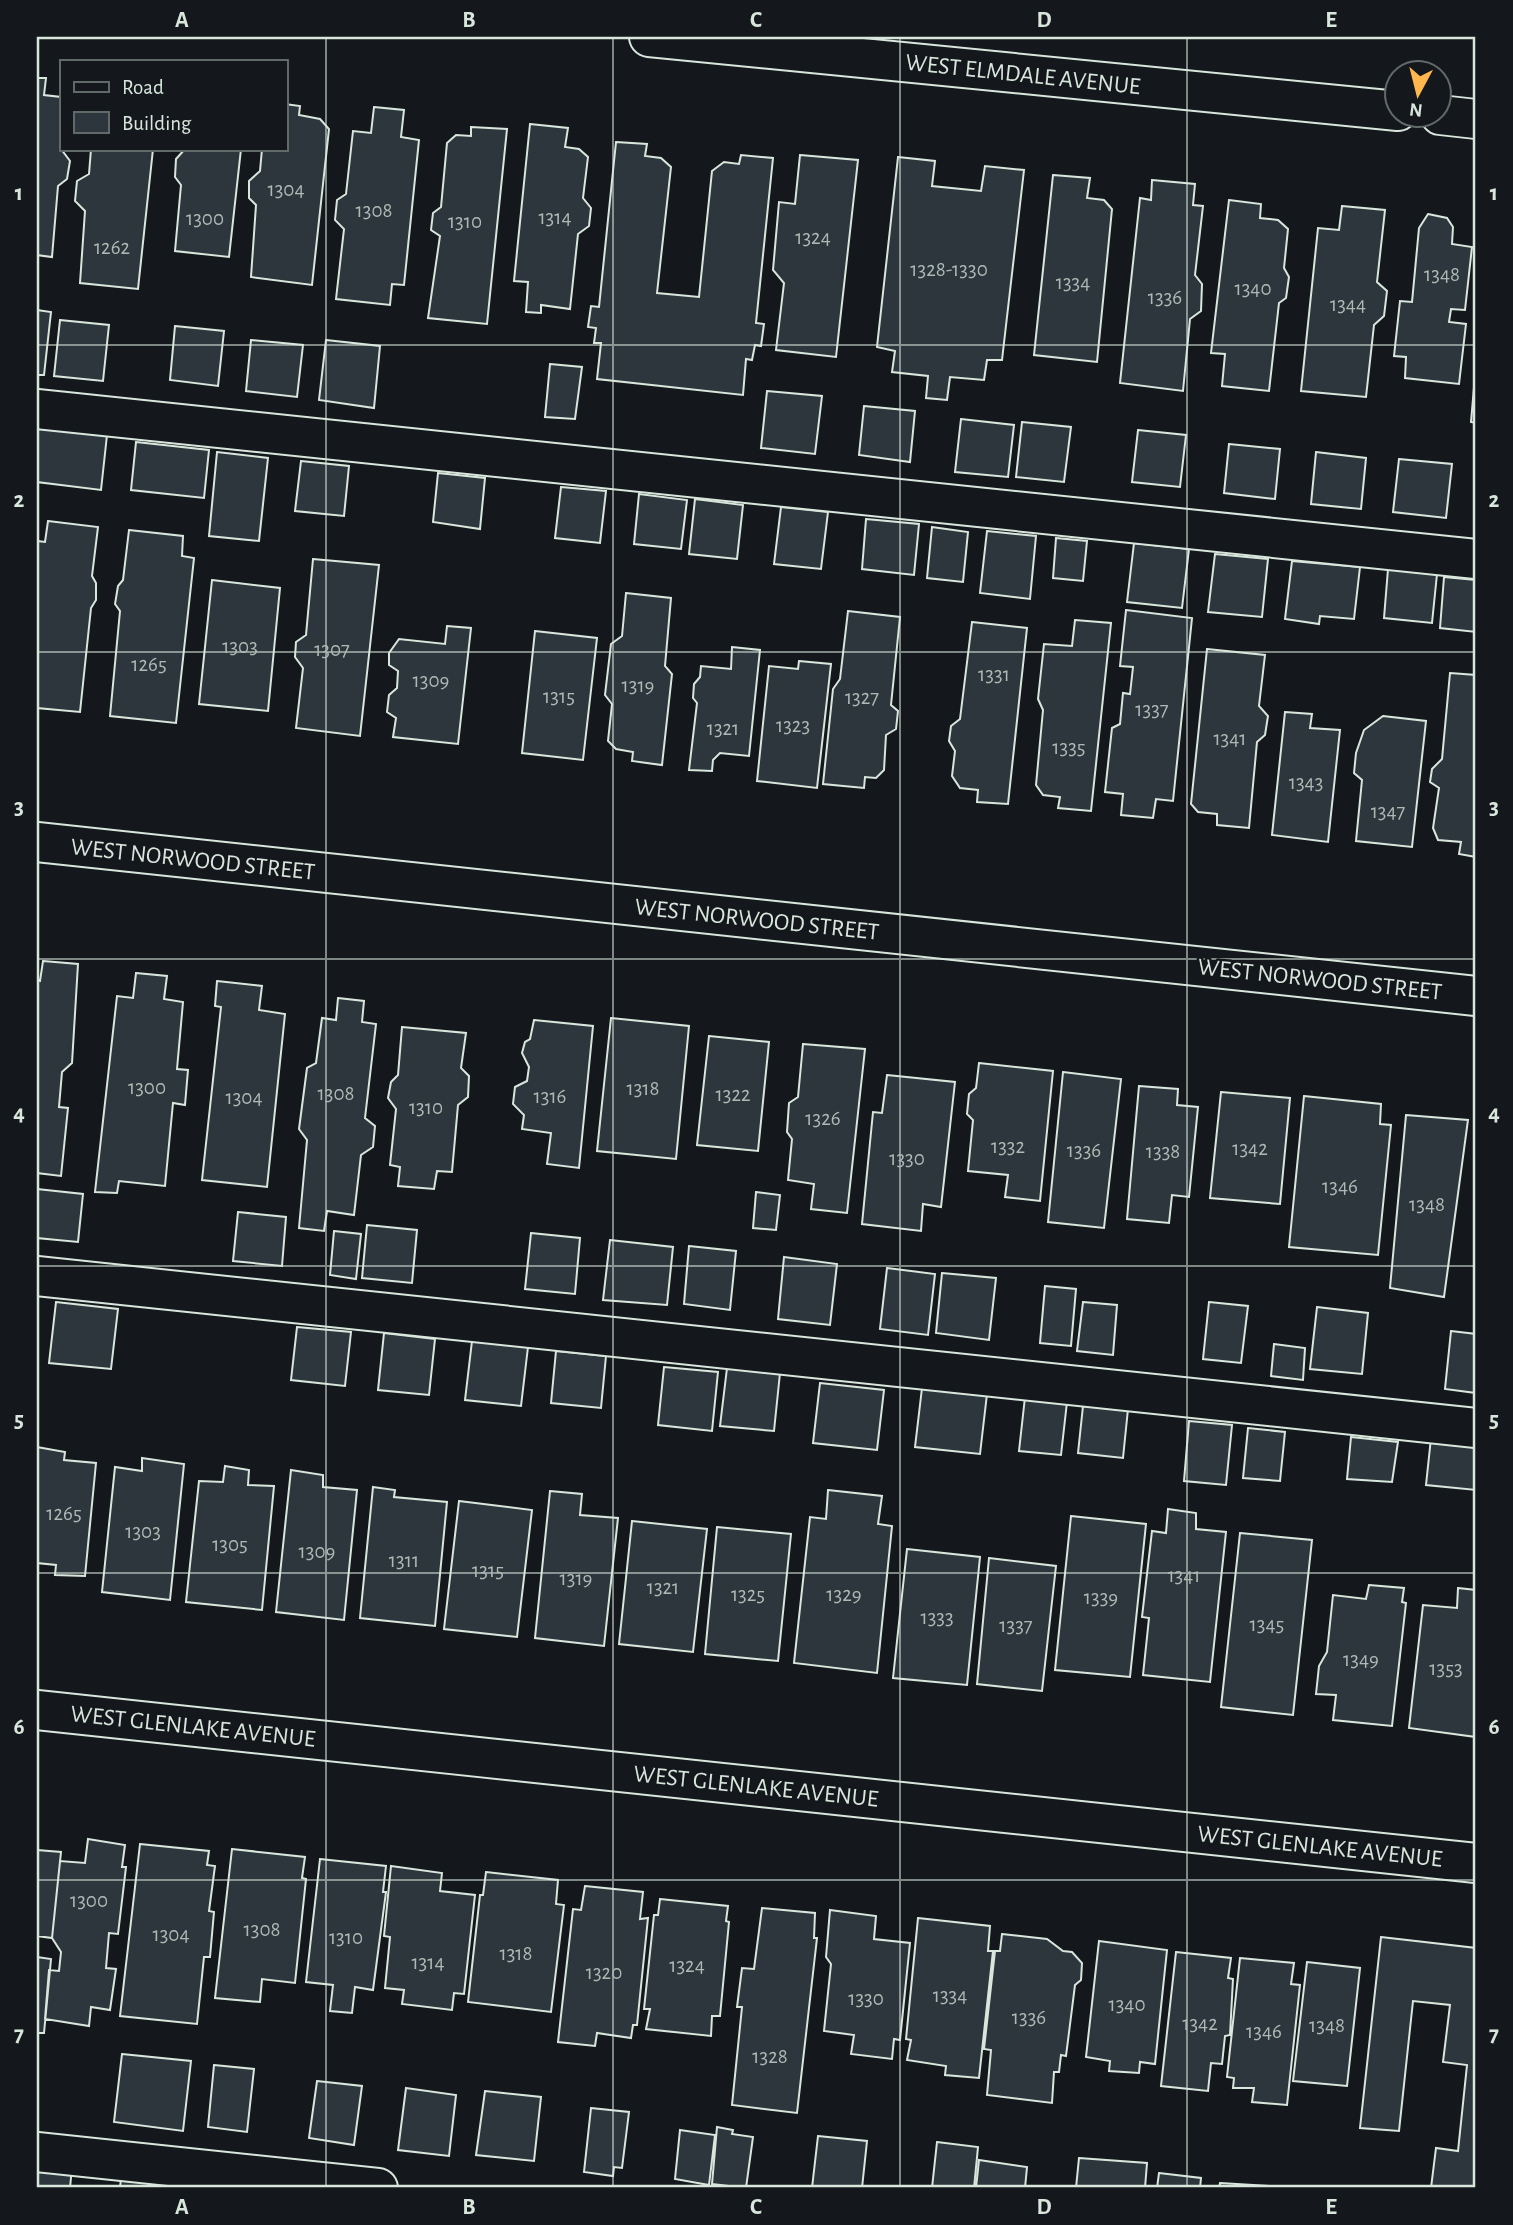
<svg xmlns="http://www.w3.org/2000/svg" width="1513" height="2225" viewBox="0 0 1513 2225" font-family="'Alegreya Sans',sans-serif">
  <style>
    .building { fill: #2c363c; stroke: #d8e6dc; stroke-width: 2 }
    .lines { fill: none; stroke-linecap: round; stroke-linejoin: round }
    .minor-casing { stroke: #d8e6dc; stroke-width: 42 }
    .minor { stroke: #14181c; stroke-width: 38 }
    .grid { fill: none; stroke: #d8e6dc; stroke-width: 2; stroke-opacity: 0.55 }
    .labels { text-anchor: middle; stroke-width: 5; stroke-linejoin: round; paint-order: stroke }
    .number-label { font-size: 21px; fill: #adbab4 }
    .street-label { font-size: 24px; fill: #d8e6dc; stroke: #14181c }
    .neatline { fill: none; stroke: #d8e6dc; stroke-width: 2.5 }
    .grid-label { font-size: 23px; text-anchor: middle; font-weight: bold; fill: #d8e6dc }
  </style>
  <rect width="100%" height="100%" fill="#14181c"/>
  <path class="building" d="M37,78H46L44,95L61,97V149L70,161L67,179L58,186L52,257L37,255Z
    M285,104L300,106L299,115L320,119L329,129L312,285L251,277L256,205L249,198V181L260,171L262,149H285Z
    M374,107L404,110L401,137L419,140L404,285L392,284L390,305L336,299L344,229L335,220L337,200L346,194L353,131L371,133Z
    M530,124L568,128L565,147L579,149L588,157L583,198L591,208L589,226L578,234L570,309L541,305V313L526,312L528,282L514,281Z
    M471,127L507,129L487,324L428,318L440,236L431,230L433,213L441,207L447,143L456,135L471,136Z
    M616,142L647,144L645,156L661,158L671,167L657,293L699,297L712,171L724,162L739,164L741,155L773,158L756,323L764,324L761,346L755,345L752,360L746,359L743,395L597,379L601,343H594L596,328L588,327L591,306L599,307Z
    M91,149H153L138,289L80,283L85,211L75,201L77,181L89,174Z
    M185,149H241L229,257L175,251L181,185L175,177L176,159Z
    M800,155L858,160L836,357L776,350L784,283L773,270L779,202L795,204Z
    M898,157L935,161L932,186L981,191L985,166L1024,170L1002,360H987L984,380L950,377L947,400L926,398L928,376L892,372L895,351L877,347Z
    M1053,175L1090,178L1087,198L1104,200L1112,209L1097,362L1034,355Z
    M1152,180L1195,184L1193,205L1203,206L1195,275L1202,284L1201,311L1190,319L1183,391L1120,383L1140,198L1151,200Z
    M1229,200L1261,204L1260,218L1278,220L1288,229L1284,268L1289,277L1286,298L1279,303L1269,391L1222,386L1225,354L1211,353Z
    M1342,206L1385,210L1377,282L1387,291L1384,316L1374,325L1366,397L1301,391L1318,228L1339,230Z
    M1428,214L1447,218L1453,227L1452,244L1472,247L1465,310L1451,309L1449,322L1466,324L1459,384L1405,378L1406,357L1394,356L1400,301L1412,302L1419,228Z
    M37,310L51,312L44,375H37Z
    M60,320L109,325L103,381L54,376Z
    M175,326L224,331L218,386L170,380Z
    M251,340L303,345L297,397L246,391Z
    M326,340L380,346L374,408L319,400Z
    M550,364L582,367L575,419L545,417Z
    M1476,364V423L1471,422Z
    M767,391L822,396L815,454L761,448Z
    M864,406L915,411L910,462L859,455Z
    M961,419L1014,425L1008,477L955,472Z
    M1022,422L1071,427L1064,482L1016,477Z
    M37,428L107,435L101,490L37,482Z
    M1138,430L1186,435L1180,487L1132,482Z
    M136,442L209,450L204,498L131,490Z
    M1229,444L1280,449L1275,499L1224,493Z
    M217,452L268,458L259,541L209,536Z
    M1316,452L1366,458L1361,509L1311,504Z
    M1399,459L1452,464L1446,518L1393,512Z
    M301,461L349,466L344,516L295,511Z
    M438,473L485,478L480,529L433,522Z
    M561,487L606,491L600,543L555,538Z
    M639,494L687,500L681,549L634,544Z
    M695,499L743,505L737,559L689,554Z
    M781,507L828,512L821,569L774,564Z
    M866,519L919,524L914,575L862,569Z
    M48,521L98,527L92,576L96,583V600L91,608L80,712L37,708V541L45,542Z
    M932,527L968,532L963,582L927,578Z
    M129,530L183,536L182,556L194,558L176,723L110,716L120,611L115,604L118,586L123,580Z
    M987,531L1036,536L1030,599L980,593Z
    M1056,538L1087,541L1083,581L1053,578Z
    M1134,543L1189,549L1182,608L1127,602Z
    M1215,554L1268,559L1262,617L1208,612Z
    M313,559L379,565L360,736L296,728L303,668L295,657L296,642L306,635Z
    M1292,561L1360,567L1354,619L1320,616L1319,624L1285,619Z
    M1388,569L1437,574L1432,623L1384,618Z
    M1444,577L1476,580V632L1440,628Z
    M212,580L280,588L268,711L199,704Z
    M626,593L671,598L665,666L672,674L662,765L632,761L633,752L616,749L608,741L612,704L605,695L611,644L622,636Z
    M1126,610L1192,618L1173,801L1156,799L1153,818L1121,815L1123,794L1105,792L1112,728L1120,724L1123,693L1130,694L1133,667L1120,666Z
    M848,611L900,617L891,705L898,711L896,729L886,735L884,770L876,778L865,777L864,788L823,784L833,689L840,679Z
    M1075,620L1111,623L1091,811L1058,808L1060,797L1043,795L1036,785L1043,710L1038,699L1044,644L1072,646Z
    M972,622L1027,628L1008,804L977,802L978,790L960,788L952,776L955,751L949,741L951,726L960,719Z
    M447,626L471,628L458,744L393,737L396,718L387,712L389,695L397,688L398,671L389,665V653L399,639L445,644Z
    M535,631L597,638L583,760L522,753Z
    M732,647L760,650L749,756L720,753L713,760L712,771L689,770L697,703L693,698L694,684L700,677L701,666L731,669Z
    M1207,649L1265,655L1259,706L1268,716L1265,735L1257,742L1249,828L1217,825V814L1198,812L1191,804Z
    M799,661L831,664L817,788L757,781L769,666L798,669Z
    M1450,673L1476,675V857L1459,854L1461,842L1438,840L1433,828L1439,788L1430,782L1432,769L1442,759Z
    M1285,712L1312,714L1310,728L1340,730L1328,842L1272,835Z
    M1383,716L1426,721L1412,847L1356,841L1362,780L1354,773L1356,753L1364,730Z
    M43,961L78,964L72,1063L62,1072L59,1107L68,1108L61,1176L37,1173V980L40,981Z
    M136,973L167,976L164,999L183,1002L177,1069L188,1070L185,1105L173,1103L165,1186L119,1181L117,1193L95,1192L117,996L133,998Z
    M217,981L262,986L259,1010L285,1014L267,1187L202,1180L221,1007L215,1006Z
    M338,998L364,1001L362,1022L376,1024L365,1118L375,1126L373,1147L361,1155L354,1215L327,1211L324,1231L299,1228L307,1140L299,1129L307,1068L316,1063L322,1018L336,1020Z
    M611,1018L689,1026L676,1159L597,1151Z
    M534,1020L593,1026L579,1168L547,1164L551,1133L522,1129L524,1115L513,1104L515,1087L527,1081L529,1067L522,1053L525,1042L530,1039Z
    M402,1027L466,1033L461,1068L469,1076L468,1097L458,1105L452,1172L437,1171L434,1189L398,1186L400,1167L390,1165L396,1109L388,1098L391,1082L398,1075Z
    M709,1036L769,1042L758,1151L697,1145Z
    M803,1044L865,1049L847,1213L811,1209L814,1184L788,1180L792,1139L787,1132L789,1103L798,1097Z
    M979,1063L1053,1071L1040,1201L1005,1197L1008,1175L968,1171L973,1120L967,1114L969,1094L976,1088Z
    M1063,1072L1121,1079L1104,1228L1048,1222Z
    M887,1075L955,1082L941,1207L923,1204L921,1231L862,1224L873,1112L882,1113Z
    M1139,1086L1178,1089L1177,1105L1198,1107L1189,1197L1172,1195L1169,1223L1127,1219Z
    M1221,1092L1290,1098L1280,1204L1210,1198Z
    M1304,1096L1381,1104L1380,1124L1391,1125L1378,1255L1289,1247Z
    M1406,1115L1468,1120L1444,1297L1390,1288Z
    M37,1189L83,1194L78,1242L37,1238Z
    M756,1192L780,1195L776,1230L753,1228Z
    M238,1212L286,1217L282,1266L233,1261Z
    M367,1225L417,1230L412,1283L362,1278Z
    M334,1231L361,1234L356,1279L330,1275Z
    M531,1233L580,1238L575,1294L525,1289Z
    M610,1240L673,1247L667,1305L603,1300Z
    M689,1246L736,1251L730,1310L684,1304Z
    M784,1257L837,1264L830,1325L778,1319Z
    M887,1268L935,1274L928,1335L880,1329Z
    M942,1273L996,1278L989,1340L936,1333Z
    M1045,1286L1076,1289L1071,1346L1040,1343Z
    M56,1302L118,1309L111,1369L49,1363Z
    M1083,1302L1117,1305L1113,1355L1077,1351Z
    M1209,1302L1248,1306L1241,1363L1203,1359Z
    M1317,1307L1368,1313L1362,1374L1310,1369Z
    M297,1327L351,1332L345,1386L291,1380Z
    M1451,1331L1476,1334V1393L1445,1389Z
    M384,1333L435,1339L429,1395L378,1390Z
    M472,1341L528,1347L521,1406L465,1400Z
    M1274,1344L1305,1348L1303,1380L1271,1376Z
    M556,1351L606,1356L601,1408L551,1403Z
    M664,1367L718,1372L712,1431L658,1425Z
    M727,1368L780,1373L774,1431L720,1426Z
    M820,1383L884,1390L877,1450L813,1443Z
    M922,1388L987,1394L980,1454L915,1447Z
    M1025,1397L1067,1402L1061,1455L1019,1451Z
    M1083,1406L1128,1409L1123,1458L1078,1453Z
    M1189,1421L1232,1425L1226,1485L1184,1481Z
    M1248,1428L1285,1432L1280,1481L1243,1478Z
    M1351,1437L1398,1442L1392,1482L1347,1479Z
    M1431,1438L1476,1443V1490L1426,1485Z
    M37,1447L65,1452L64,1460L96,1463L85,1576L55,1575L56,1565L37,1563Z
    M142,1458L184,1464L170,1600L102,1592L115,1467L142,1471Z
    M225,1466L249,1470L248,1485L274,1486L262,1610L186,1602L199,1481L223,1482Z
    M291,1470L323,1475V1487L357,1490L344,1620L276,1612Z
    M373,1487L395,1490L394,1497L447,1502L435,1626L360,1618Z
    M828,1490L882,1496L878,1524L892,1526L877,1673L794,1663L810,1517L826,1519Z
    M550,1491L582,1494L580,1515L618,1518L604,1646L535,1638Z
    M459,1501L532,1510L517,1637L444,1629Z
    M1168,1509L1196,1513V1529L1226,1532L1210,1682L1143,1675L1149,1618L1142,1617L1152,1531L1166,1533Z
    M1071,1516L1146,1524L1130,1677L1055,1670Z
    M632,1521L707,1529L693,1652L619,1644Z
    M717,1527L791,1534L778,1661L705,1654Z
    M1240,1533L1312,1540L1293,1715L1221,1707Z
    M907,1549L980,1557L967,1685L893,1678Z
    M989,1558L1056,1566L1042,1691L977,1684Z
    M1369,1585L1404,1588L1402,1602L1406,1603L1392,1726L1333,1720L1336,1695L1316,1694L1319,1666L1327,1652L1333,1595L1366,1599Z
    M1458,1588L1476,1590V1737L1409,1728L1423,1605L1457,1608Z
    M88,1839L125,1845L122,1867H126L118,1934L109,1933L106,1968L116,1969L110,2010L91,2007L89,2026L45,2019L49,1970L59,1971L61,1952L52,1938L60,1861L85,1863Z
    M140,1844L209,1851L207,1865L215,1866L209,1911L214,1912L210,1957H204L197,2024L120,2016Z
    M232,1849L305,1857L302,1878L306,1879L295,1983L262,1979L260,2002L215,1998Z
    M37,1850L61,1852L52,1938L37,1936V1942Z
    M320,1859L386,1866L383,1892H386L373,1990L355,1987L352,2013L330,2011L333,1985L306,1982Z
    M391,1866L442,1873L440,1891L475,1895L464,1994L454,1993L452,2010L402,2004L404,1990L385,1988L390,1937L384,1936Z
    M486,1872L558,1880L556,1904L564,1905L551,2012L468,2002L480,1895H483Z
    M585,1886L643,1892L640,1919L648,1918L637,2025H633L631,2038L597,2033L595,2046L558,2042L573,1909L581,1910Z
    M660,1899L728,1906L726,1921L729,1922L720,2016H712L711,2036L646,2029L650,2009H644L654,1915H658Z
    M762,1908L815,1913L814,1938H817L797,2113L732,2105L742,2007H737L742,1968L754,1969Z
    M830,1910L876,1916L874,1939L910,1943L900,2040L894,2039L892,2059L851,2054L854,2035L824,2031L831,1964L826,1957Z
    M918,1918L990,1926L988,1951H993L979,2078L945,2075L946,2066L907,2060L911,2040L906,2039Z
    M1002,1934L1047,1939L1063,1951L1072,1952L1082,1963L1081,1980L1075,1985L1066,2056L1061,2055L1059,2072H1054L1052,2103L987,2095L991,2050L984,2049L995,1951H1000Z
    M1381,1937L1476,1948V2188H1431L1436,2148L1458,2151L1467,2065L1443,2062L1450,2005L1413,2001L1399,2131L1360,2128Z
    M1099,1941L1167,1950L1155,2064L1140,2062L1139,2073L1109,2071L1110,2061L1086,2057Z
    M1176,1952L1231,1958L1228,1978L1233,1979L1230,2035L1225,2036L1222,2064L1211,2063L1208,2091L1161,2086Z
    M37,1957L51,1959L44,2033H37Z
    M1240,1958L1294,1963L1291,1984L1300,1985L1287,2105L1252,2102L1254,2088H1233L1234,2078L1227,2077Z
    M1307,1962L1360,1968L1347,2086L1293,2081Z
    M122,2054L191,2061L183,2131L114,2122Z
    M214,2065L254,2069L247,2132L208,2127Z
    M317,2081L362,2086L354,2145L309,2138Z
    M406,2088L456,2095L449,2156L398,2150Z
    M485,2091L541,2097L534,2161L476,2155Z
    M591,2108L629,2112L622,2168L614,2167L613,2176L584,2172Z
    M717,2127L733,2130L732,2134L753,2137L746,2188L712,2184Z
    M680,2130L715,2135L709,2185L675,2179Z
    M818,2136L867,2141L862,2188H812Z
    M937,2142L978,2147L974,2188H932Z
    M1079,2158L1147,2163L1145,2188H1076Z
    M979,2160L1027,2167L1025,2188H976Z
    M37,2164L72,2167L70,2188H37Z
    M1159,2173L1201,2178L1200,2188H1157Z
    M121,2178L183,2185L182,2188H120Z
    M1220,2183L1269,2186V2188H1219Z"/>
  <g class="lines">
    <g class="minor-casing">
      <path id="minor" d="M649,37L1398,111
        M1440,115L1476,119
        M37,409L1476,559
        M37,842L1476,996
        M37,1276L1476,1428
        M37,1710L1476,1863
        M37,2152L378,2188"/>
    </g>
    <use href="#minor" class="minor"/>
  </g>
  <path class="grid" d="M326,37V2188M613,37V2188M900,37V2188M1187,37V2188M37,345H1476M37,652H1476M37,959H1476M37,1266H1476M37,1573H1476M37,1880H1476"/>
  <g class="labels">
    <g class="number-label">
      <text x="286" y="196">1304</text>
      <text x="374" y="217">1308</text>
      <text x="555" y="224">1314</text>
      <text x="205" y="225">1300</text>
      <text x="465" y="228">1310</text>
      <text x="813" y="244">1324</text>
      <text x="112" y="254">1262</text>
      <text x="949" y="276">1328-1330</text>
      <text x="1442" y="281">1348</text>
      <text x="1073" y="289">1334</text>
      <text x="1253" y="295">1340</text>
      <text x="1165" y="304">1336</text>
      <text x="1348" y="311">1344</text>
      <text x="240" y="653">1303</text>
      <text x="332" y="656">1307</text>
      <text x="149" y="671">1265</text>
      <text x="994" y="681">1331</text>
      <text x="431" y="687">1309</text>
      <text x="638" y="692">1319</text>
      <text x="559" y="703">1315</text>
      <text x="862" y="704">1327</text>
      <text x="1152" y="716">1337</text>
      <text x="793" y="732">1323</text>
      <text x="723" y="735">1321</text>
      <text x="1230" y="745">1341</text>
      <text x="1069" y="754">1335</text>
      <text x="1306" y="789">1343</text>
      <text x="1388" y="818">1347</text>
      <text x="147" y="1094">1300</text>
      <text x="643" y="1095">1318</text>
      <text x="336" y="1100">1308</text>
      <text x="733" y="1101">1322</text>
      <text x="550" y="1103">1316</text>
      <text x="244" y="1104">1304</text>
      <text x="426" y="1114">1310</text>
      <text x="823" y="1125">1326</text>
      <text x="1008" y="1153">1332</text>
      <text x="1250" y="1155">1342</text>
      <text x="1084" y="1157">1336</text>
      <text x="1163" y="1158">1338</text>
      <text x="907" y="1165">1330</text>
      <text x="1340" y="1193">1346</text>
      <text x="1427" y="1211">1348</text>
      <text x="64" y="1520">1265</text>
      <text x="143" y="1538">1303</text>
      <text x="230" y="1551">1305</text>
      <text x="317" y="1558">1309</text>
      <text x="404" y="1567">1311</text>
      <text x="488" y="1577">1315</text>
      <text x="1184" y="1582">1341</text>
      <text x="576" y="1585">1319</text>
      <text x="663" y="1594">1321</text>
      <text x="748" y="1601">1325</text>
      <text x="844" y="1601">1329</text>
      <text x="1101" y="1604">1339</text>
      <text x="937" y="1624">1333</text>
      <text x="1267" y="1631">1345</text>
      <text x="1016" y="1632">1337</text>
      <text x="1361" y="1666">1349</text>
      <text x="1446" y="1675">1353</text>
      <text x="89" y="1907">1300</text>
      <text x="262" y="1936">1308</text>
      <text x="171" y="1941">1304</text>
      <text x="346" y="1944">1310</text>
      <text x="516" y="1960">1318</text>
      <text x="428" y="1969">1314</text>
      <text x="687" y="1972">1324</text>
      <text x="604" y="1979">1320</text>
      <text x="950" y="2002">1334</text>
      <text x="866" y="2005">1330</text>
      <text x="1127" y="2011">1340</text>
      <text x="1029" y="2024">1336</text>
      <text x="1200" y="2030">1342</text>
      <text x="1327" y="2032">1348</text>
      <text x="1264" y="2038">1346</text>
      <text x="770" y="2063">1328</text>
    </g>
    <g class="street-label">
      <text transform="translate(1023 74) rotate(6)" y="8">WEST ELMDALE AVENUE</text>
      <text transform="translate(193 859) rotate(6)" y="8">WEST NORWOOD STREET</text>
      <text transform="translate(757 919) rotate(6)" y="8">WEST NORWOOD STREET</text>
      <text transform="translate(1320 979) rotate(6)" y="8">WEST NORWOOD STREET</text>
      <text transform="translate(193 1726) rotate(6)" y="8">WEST GLENLAKE AVENUE</text>
      <text transform="translate(756 1786) rotate(6)" y="8">WEST GLENLAKE AVENUE</text>
      <text transform="translate(1320 1846) rotate(6)" y="8">WEST GLENLAKE AVENUE</text>
    </g>
  </g>
  <rect width="1513" height="2225" fill="none" stroke="#14181c" stroke-width="77"/>
  <rect x="60" y="60" width="228" height="91" fill="#14181c" stroke="#626a69" stroke-width="2"/>
  <rect x="74" y="82" width="35" height="10" fill="#14181c" stroke="#626a69" stroke-width="2"/>
  <text x="122" y="94" font-size="21" fill="#d8e6dc">Road</text>
  <rect x="74" y="112" width="35" height="21" fill="#2c363c" stroke="#626a69" stroke-width="2"/>
  <text x="122" y="130" font-size="21" fill="#d8e6dc">Building</text>
  <g transform="translate(1418 94) rotate(187)"><circle r="33" fill="#14181c" stroke="#626a69" stroke-width="2"/>
  <path d="M0-5L12 26L0 18L-12 26Z" fill="#ffb74d"/>
  <text y="-10" font-size="19" font-weight="bold" text-anchor="middle" fill="#d8e6dc">N</text>
  </g>
  <rect x="38" y="38" width="1436" height="2148" class="neatline"/>
  <g class="grid-label">
    <text x="182" y="27">A</text>
    <text x="469" y="27">B</text>
    <text x="756" y="27">C</text>
    <text x="1044" y="27">D</text>
    <text x="1331" y="27">E</text>
    <text x="19" y="200">1</text>
    <text x="1494" y="200">1</text>
    <text x="19" y="507">2</text>
    <text x="1494" y="507">2</text>
    <text x="19" y="814">3</text>
    <text x="1494" y="814">3</text>
    <text x="19" y="1120">4</text>
    <text x="1494" y="1120">4</text>
    <text x="19" y="1427">5</text>
    <text x="1494" y="1427">5</text>
    <text x="19" y="1734">6</text>
    <text x="1494" y="1734">6</text>
    <text x="19" y="2041">7</text>
    <text x="1494" y="2041">7</text>
    <text x="182" y="2214">A</text>
    <text x="469" y="2214">B</text>
    <text x="756" y="2214">C</text>
    <text x="1044" y="2214">D</text>
    <text x="1331" y="2214">E</text>
  </g>
</svg>
